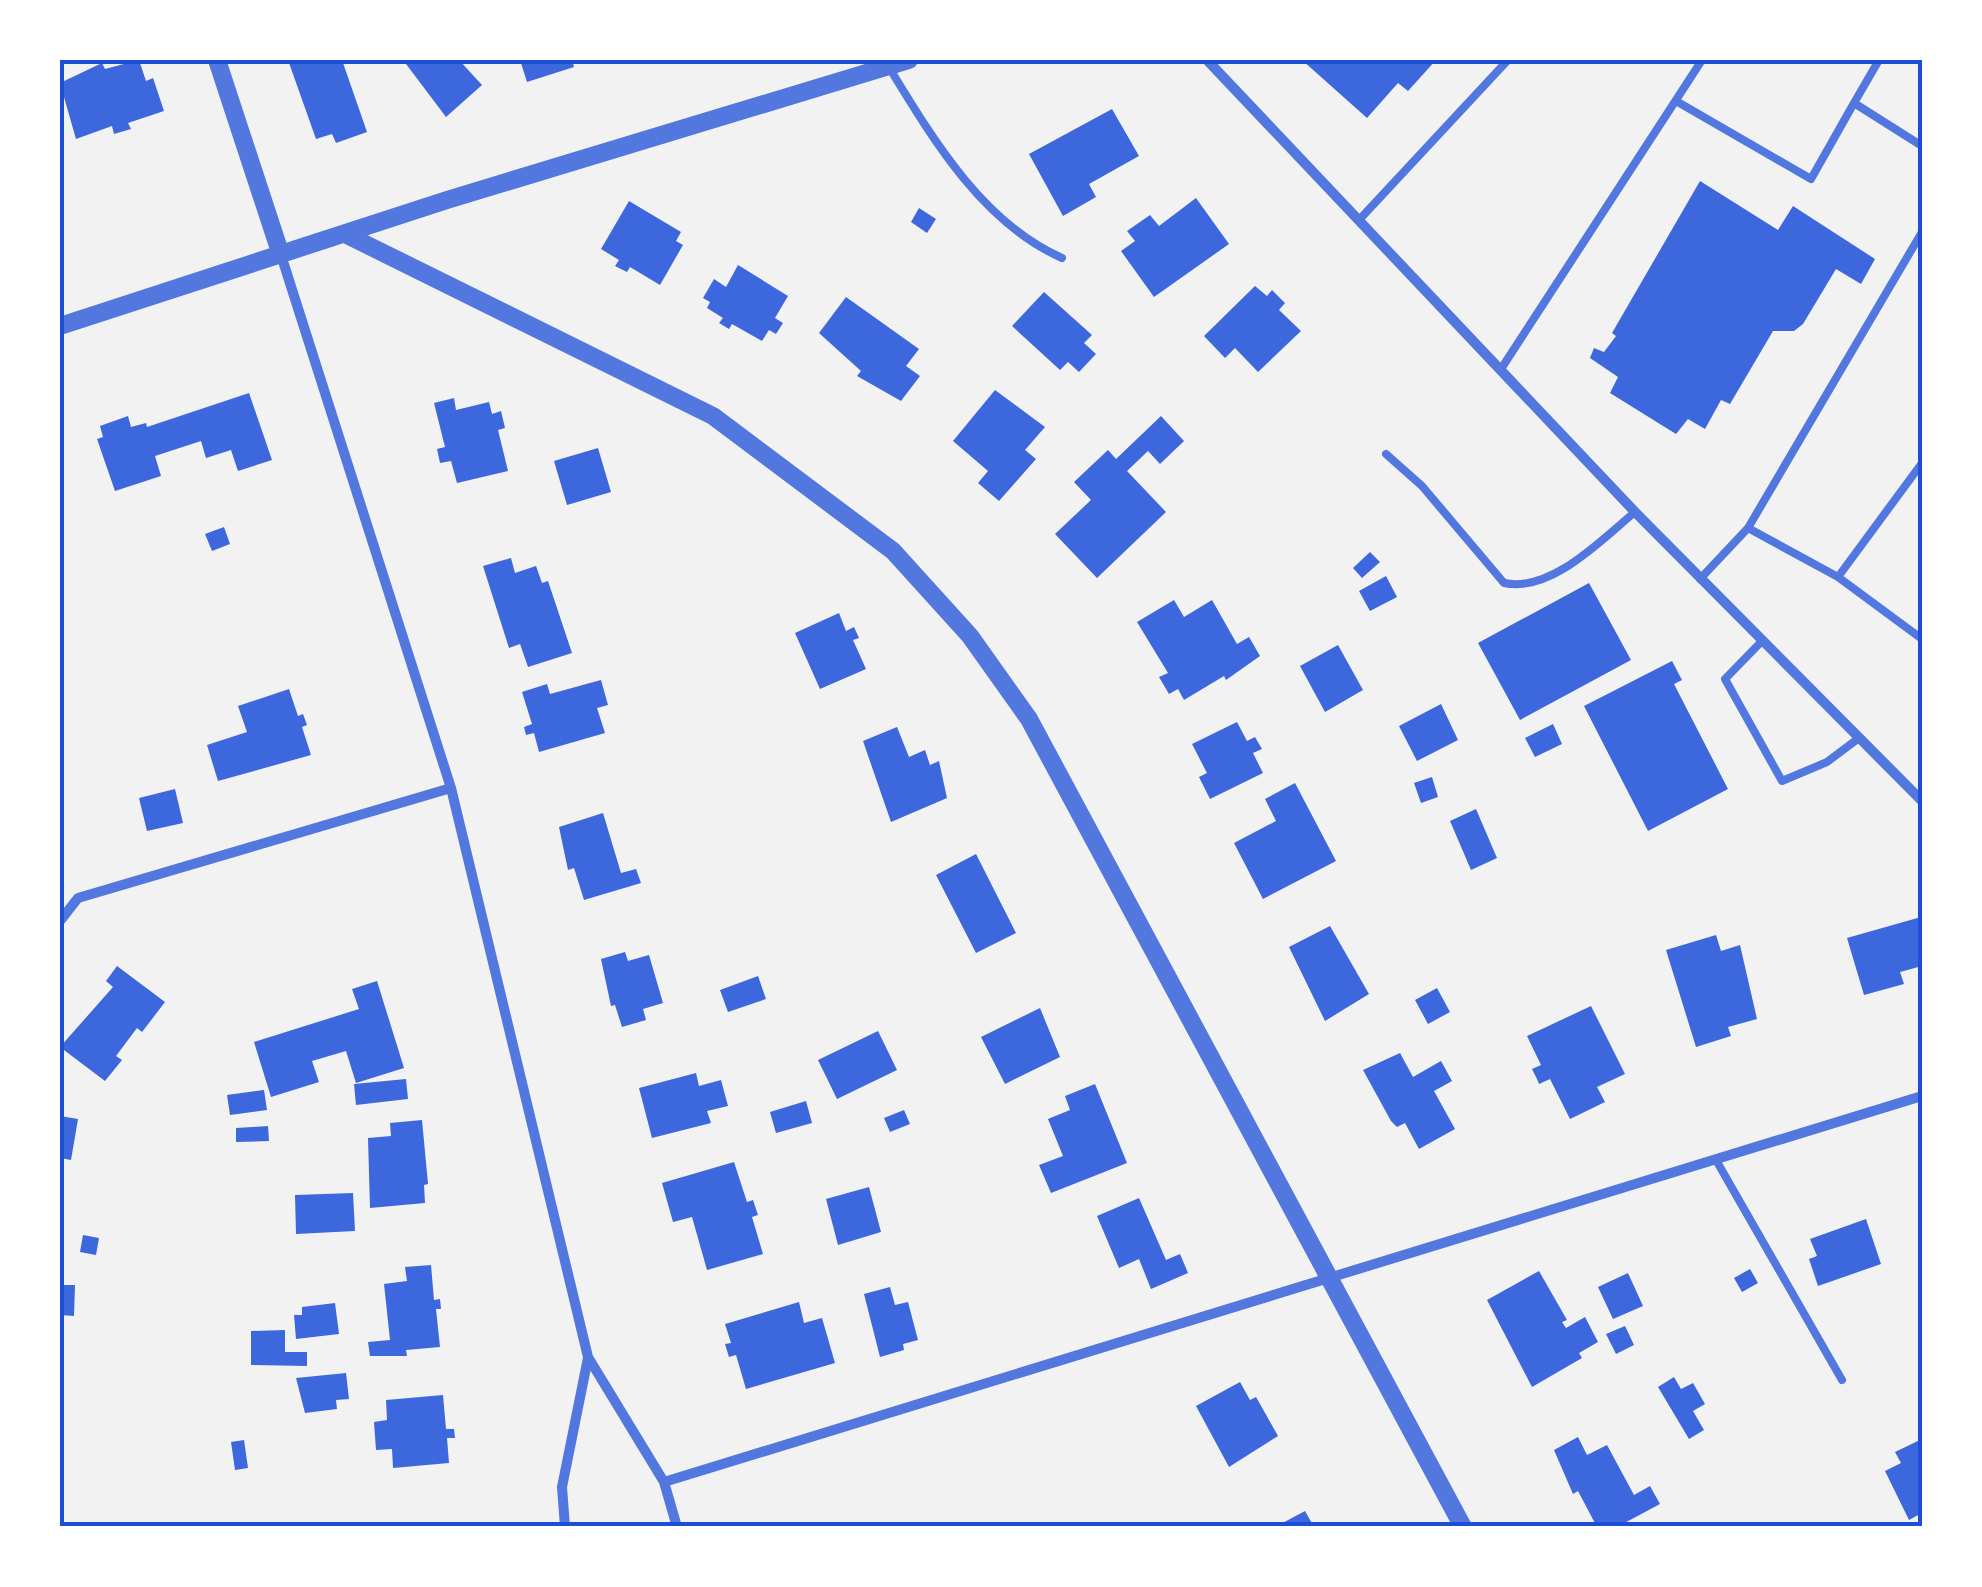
<svg xmlns="http://www.w3.org/2000/svg" width="1982" height="1587" viewBox="0 0 1982 1587" font-family="'Archivo Narrow',sans-serif">
  <style>
    .building { fill: #3d67dc }
    .lines { fill: none; stroke-linecap: round; stroke-linejoin: round }
    .service { stroke: #5277de; stroke-width: 8 }
    .minor { stroke: #5277de; stroke-width: 10 }
    .tertiary { stroke: #5277de; stroke-width: 18 }
    .neatline { fill: none; stroke: #1d4ed8; stroke-width: 4 }
  </style>
  <rect width="100%" height="100%" fill="#f2f2f2"/>
  <path class="building" d="M139,60L146,81L153,78L164,111L128,123L131,129L114,134L112,126L76,139L60,83L102,63L105,69Z
    M288,60H342L367,132L336,143L332,134L316,139Z
    M403,60H459L482,85L446,117Z
    M520,60H572L574,67L527,82Z
    M1302,60H1436L1408,91L1398,83L1367,118Z
    M1112,109L1139,156L1089,184L1096,197L1063,216L1029,154Z
    M1700,181L1778,230L1793,206L1875,259L1861,284L1836,269L1803,324L1794,331H1773L1730,404L1721,400L1705,429L1688,419L1676,434L1610,393L1618,377L1590,358L1594,348L1604,352L1616,336L1612,333Z
    M1196,198L1229,244L1154,297L1121,251L1135,241L1127,231L1150,215L1159,226Z
    M629,201L681,232L676,241L683,245L660,285L630,267L627,272L615,266L619,260L601,249Z
    M919,208L936,219L927,233L911,222Z
    M738,265L788,296L775,318L783,323L776,334L769,330L762,341L732,324L729,329L719,323L723,318L707,308L710,302L703,298L714,279L726,287Z
    M1255,286L1267,296L1272,290L1285,303L1279,310L1301,331L1258,372L1235,348L1225,358L1204,336Z
    M1044,292L1092,335L1084,343L1096,354L1079,372L1068,362L1060,370L1012,326Z
    M846,297L919,349L906,366L920,376L901,401L857,376L861,371L819,333Z
    M995,390L1045,427L1025,450L1036,459L999,501L978,483L988,471L953,441Z
    M249,393L272,460L238,471L231,450L206,458L201,441L155,456L161,476L115,491L97,439L103,437L100,426L128,416L131,427L146,423L147,427Z
    M454,398L456,410L489,402L492,414L501,411L505,428L498,430L508,471L457,483L451,461L440,463L437,449L445,447L434,403Z
    M1161,416L1184,441L1160,464L1148,451L1127,471L1166,512L1097,578L1055,534L1091,500L1074,482L1108,450L1116,459Z
    M598,448L611,492L567,505L554,461Z
    M224,527L230,544L212,551L205,534Z
    M1370,552L1380,562L1362,578L1353,568Z
    M511,558L515,573L536,566L542,583L548,581L572,653L528,667L520,644L509,648L483,566Z
    M1386,576L1397,597L1370,611L1359,591Z
    M1589,583L1631,660L1520,720L1478,643Z
    M1174,600L1184,617L1212,600L1237,644L1249,637L1260,656L1226,680L1224,676L1184,700L1178,689L1169,694L1159,677L1168,673L1137,622Z
    M839,613L846,631L854,627L859,638L853,640L866,669L820,689L795,633Z
    M1338,645L1363,690L1325,712L1300,666Z
    M1672,661L1682,680L1674,684L1728,789L1648,831L1584,706Z
    M601,680L608,705L597,708L605,733L539,752L534,733L526,735L524,727L532,724L522,692L547,684L550,694Z
    M289,689L298,716L303,714L307,725L302,727L311,755L218,781L207,745L247,732L238,706Z
    M1441,704L1458,740L1417,761L1399,726Z
    M1237,722L1247,741L1255,737L1262,749L1253,753L1263,773L1210,799L1199,777L1207,773L1192,744Z
    M1553,724L1562,744L1535,757L1525,738Z
    M897,727L909,757L925,750L930,765L939,761L947,798L891,822L863,741Z
    M1432,777L1438,797L1421,803L1414,783Z
    M1295,783L1336,861L1263,899L1234,843L1276,821L1265,799Z
    M175,789L183,823L147,831L139,798Z
    M1476,809L1497,858L1471,870L1450,821Z
    M603,813L621,873L636,869L641,883L584,900L574,868L568,870L559,827Z
    M976,854L1016,933L976,953L936,875Z
    M1921,917L1922,966L1900,972L1904,984L1864,995L1847,938Z
    M1330,926L1369,994L1325,1021L1289,947Z
    M1716,935L1721,951L1740,945L1757,1019L1728,1027L1731,1036L1696,1047L1666,950Z
    M625,952L628,961L649,955L663,1003L643,1009L646,1020L622,1027L615,1005L611,1006L601,959Z
    M117,966L165,1002L142,1032L137,1028L116,1056L122,1060L105,1081L60,1047L113,987L106,981Z
    M758,976L766,999L728,1012L720,990Z
    M377,981L404,1068L356,1083L346,1051L312,1061L319,1082L271,1097L254,1042L359,1009L352,989Z
    M1437,988L1450,1012L1428,1024L1415,1000Z
    M1591,1006L1625,1074L1597,1087L1605,1102L1570,1119L1550,1079L1539,1084L1537,1079L1532,1069L1541,1065L1527,1036Z
    M1040,1008L1060,1057L1005,1084L981,1037Z
    M878,1031L897,1070L837,1099L818,1060Z
    M1400,1053L1413,1077L1441,1061L1452,1081L1434,1091L1455,1129L1419,1149L1405,1123L1397,1127L1391,1121L1363,1070Z
    M696,1073L699,1086L721,1080L728,1106L707,1111L711,1123L652,1138L639,1088Z
    M406,1079L408,1099L356,1105L354,1084Z
    M1095,1084L1127,1163L1051,1193L1039,1165L1063,1156L1048,1119L1070,1110L1065,1096Z
    M264,1090L267,1110L230,1115L227,1095Z
    M806,1101L812,1123L776,1133L770,1112Z
    M904,1110L910,1124L890,1132L884,1118Z
    M60,1116L78,1119L71,1160L60,1158Z
    M422,1120L428,1184L424,1185L425,1203L370,1208L368,1138L391,1136L390,1123Z
    M268,1126L269,1141L236,1142V1128Z
    M734,1162L747,1202L753,1200L758,1215L752,1217L763,1254L707,1270L692,1217L673,1222L662,1183Z
    M869,1187L881,1232L838,1245L826,1199Z
    M353,1193L355,1231L296,1234L295,1195Z
    M1139,1198L1166,1260L1180,1254L1188,1273L1151,1289L1139,1259L1119,1268L1097,1216Z
    M1866,1219L1881,1264L1818,1286L1809,1259L1817,1256L1810,1239Z
    M83,1235L99,1238L96,1255L80,1252Z
    M431,1265L434,1300L440,1299L441,1309H436L440,1347L406,1350L407,1356H370L368,1342L390,1340L384,1284L407,1281L405,1267Z
    M1750,1269L1758,1283L1742,1292L1734,1278Z
    M1539,1271L1567,1320L1562,1322L1566,1328L1585,1317L1598,1342L1579,1353L1582,1358L1532,1387L1487,1300Z
    M1628,1273L1643,1306L1613,1319L1598,1287Z
    M60,1285H75L74,1316L60,1315Z
    M890,1287L895,1305L908,1302L918,1340L903,1344L904,1350L880,1357L864,1294Z
    M799,1302L804,1323L822,1318L835,1363L746,1389L736,1355L729,1357L725,1344L731,1343L725,1324Z
    M335,1303L339,1334L296,1339L294,1315H302V1307Z
    M1625,1326L1634,1345L1616,1354L1606,1334Z
    M285,1330V1352H307V1366L251,1365V1331Z
    M346,1373L349,1399L336,1400L337,1409L305,1413L296,1378Z
    M1674,1377L1681,1389L1693,1383L1705,1404L1693,1411L1704,1430L1689,1439L1658,1387Z
    M1240,1382L1250,1400L1256,1397L1278,1436L1229,1467L1196,1406Z
    M443,1395L446,1429H454L455,1438H447L449,1463L393,1468L392,1449L376,1450L374,1422L387,1420L386,1400Z
    M1578,1437L1587,1455L1607,1445L1634,1495L1650,1486L1660,1504L1617,1527H1597L1578,1491L1573,1494L1554,1450Z
    M1922,1439V1513L1909,1520L1885,1471L1901,1463L1895,1452Z
    M244,1440L248,1468L235,1470L231,1442Z
    M1305,1511L1314,1527H1275Z"/>
  <g class="lines">
    <path class="service" d="M1879,60L1854,103L1922,146
      M890,69C934,141 983,223 1062,258
      M1676,101L1811,179L1854,103
      M1359,220L1508,60
      M1501,369L1702,60
      M1386,454L1422,486L1504,583C1551,593 1601,540 1635,512
      M1748,528L1838,577L1922,463
      M1838,577L1922,639
      M1700,579L1748,528L1922,232
      M1762,641L1725,679L1782,781L1827,762L1859,738
      M1716,1160L1842,1380"/>
    <path class="minor" d="M1207,60L1635,512L1922,801
      M281,255L451,788L588,1357L664,1482L677,1527
      M60,921L78,898L451,788
      M664,1482L1922,1096
      M565,1527L562,1487L588,1358"/>
    <path class="tertiary" d="M217,60L281,255
      M347,235L713,416L893,551L970,636L1029,719L1463,1527
      M60,326L447,200L909,60"/>
  </g>
  <rect width="1982" height="1587" fill="none" stroke="#ffffff" stroke-width="125"/>
  <rect x="62" y="62" width="1858" height="1462" class="neatline"/>
</svg>
